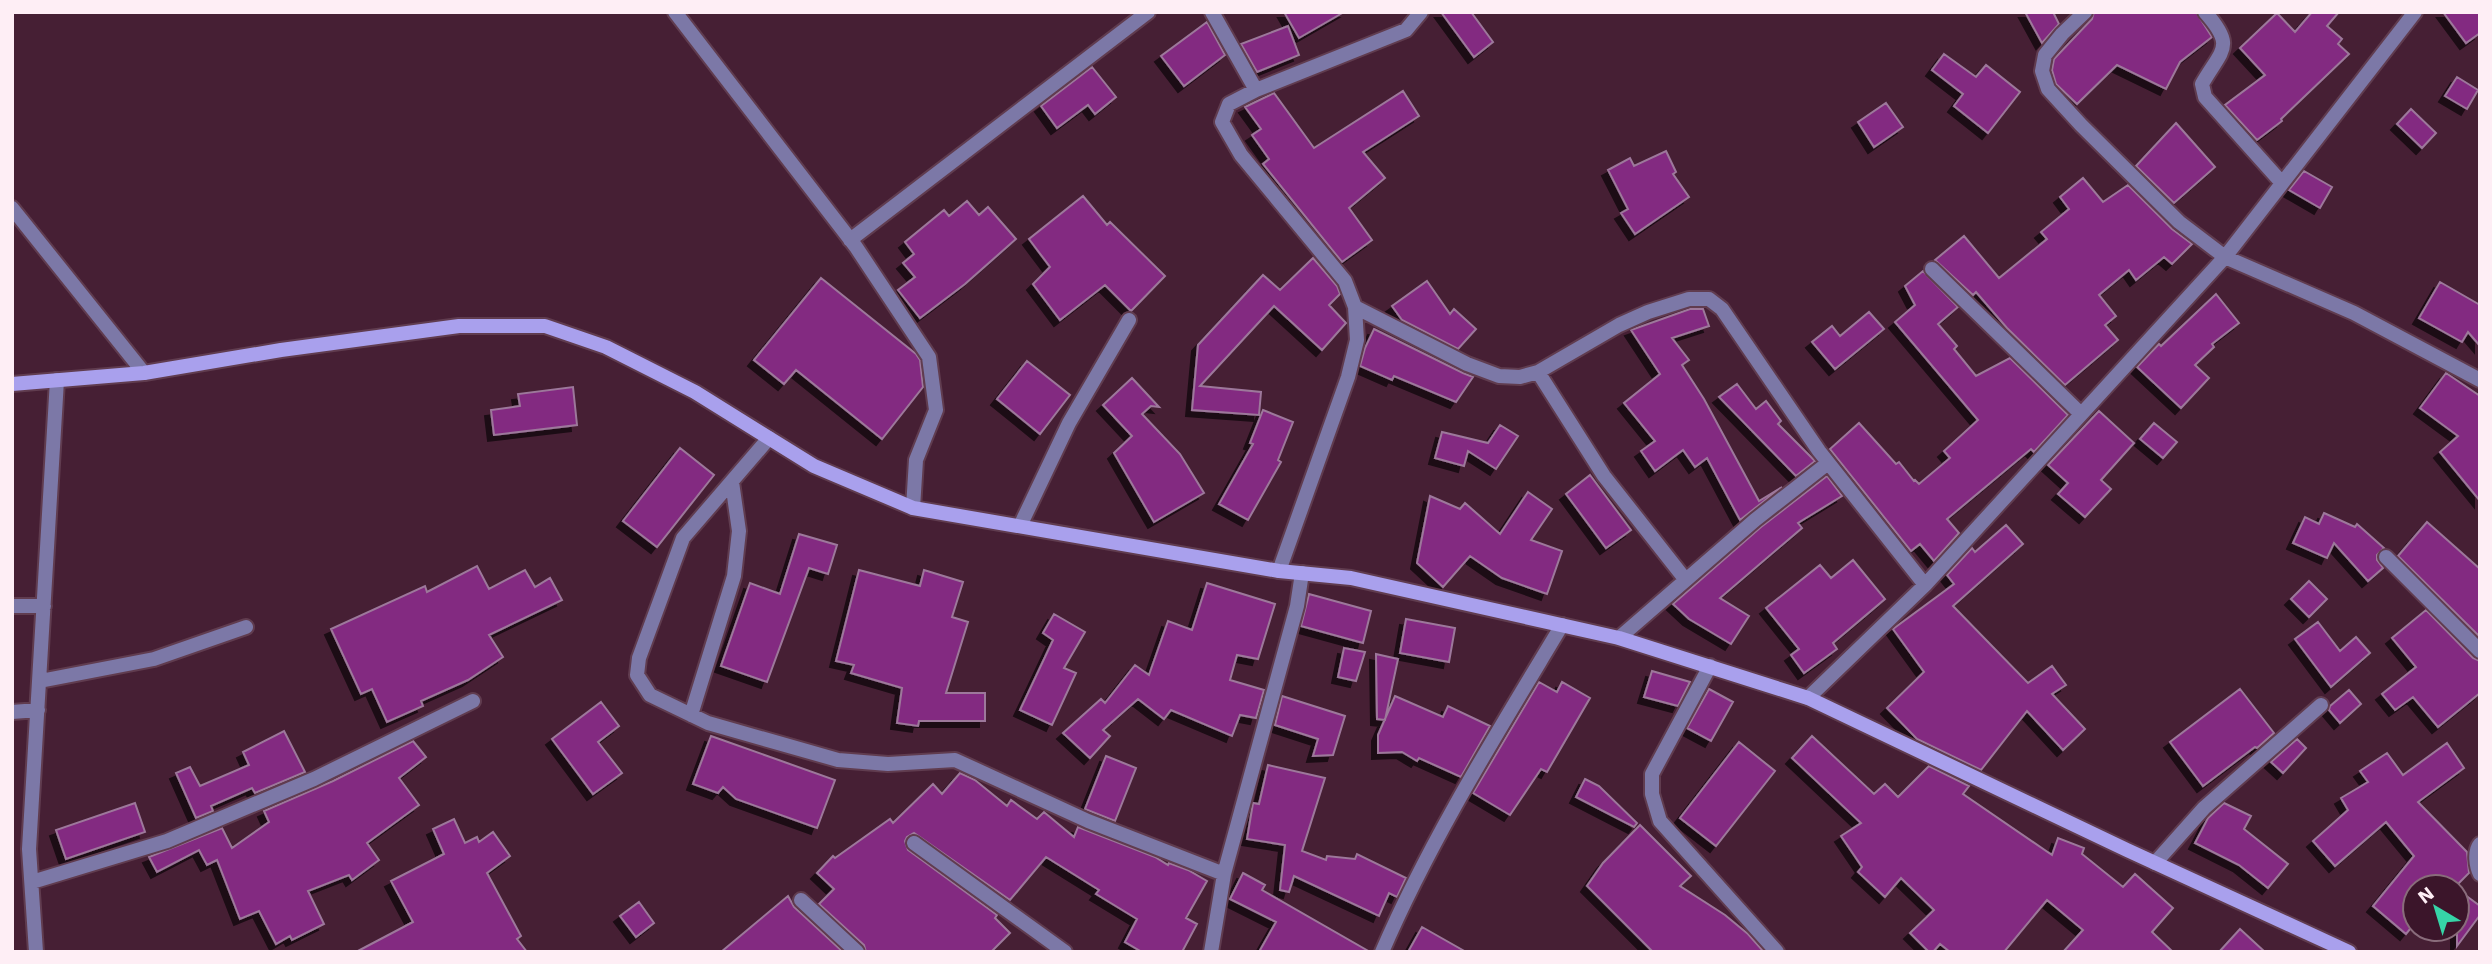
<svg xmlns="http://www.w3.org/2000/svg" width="2492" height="964" viewBox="0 0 2492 964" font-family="'Work Sans',sans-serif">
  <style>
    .building { fill: #832a81; stroke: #9d789b; stroke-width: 2; filter: url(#shadow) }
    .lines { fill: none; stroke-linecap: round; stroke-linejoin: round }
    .street-casing { stroke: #603c4f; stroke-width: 18 }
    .secondary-casing { stroke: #603c4f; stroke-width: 18 }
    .street { stroke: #7c78a7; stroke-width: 14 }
    .secondary { stroke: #a9a0ed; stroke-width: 14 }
  </style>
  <defs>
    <filter id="shadow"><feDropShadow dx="-6" dy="6" stdDeviation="0" flood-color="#0009"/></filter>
  </defs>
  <rect width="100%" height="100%" fill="#461f34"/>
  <path class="building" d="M1284,12H1344L1299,38Z
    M1441,12H1471L1493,42L1474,57Z
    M2025,12H2053L2059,24L2042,43Z
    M2094,12H2196L2212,37L2180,62L2166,89L2117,65L2077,104L2056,84L2052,70L2054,59L2092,19Z
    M2312,12H2339L2327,26L2342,39L2338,44L2349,54L2281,119L2282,121L2257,140L2225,105L2265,75L2240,48L2277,13L2295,32Z
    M2443,12H2480V33L2466,43Z
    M1207,22L1225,55L1184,86L1161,56Z
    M1288,26L1299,55L1257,72L1241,44Z
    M1944,54L1976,77L1986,65L2020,92L1988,133L1954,106L1963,94L1932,70Z
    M1092,67L1116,97L1095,114L1088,105L1057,128L1041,106Z
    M2457,77L2478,90L2467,109L2445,96Z
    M1403,91L1419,116L1363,152L1385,178L1349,208L1372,240L1342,262L1263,164L1269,159L1252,135L1261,129L1245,107L1274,93L1314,148Z
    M1886,103L1903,127L1874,147L1858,122Z
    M2411,109L2436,133L2422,148L2397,124Z
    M2176,123L2215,167L2174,203L2136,166Z
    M1666,151L1676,172L1673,174L1689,197L1635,234L1621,213L1628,209L1608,170L1630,158L1634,166Z
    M2304,171L2332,187L2320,208L2289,190Z
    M2083,178L2103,202L2128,185L2172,229L2192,244L2172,264L2164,257L2136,280L2129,270L2099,295L2116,316L2105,325L2118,340L2065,385L2007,328L1976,292L1973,295L1935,260L1964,236L1999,278L2047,239L2041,232L2069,209L2060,197Z
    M1083,196L1107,225L1110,222L1165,276L1131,311L1105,285L1060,320L1033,284L1050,267L1029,239Z
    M967,201L979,215L988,207L1016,239L965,284L920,318L898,290L915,277L903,263L914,254L905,242L944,210L949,216Z
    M1313,258L1337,286L1340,294L1329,305L1346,323L1322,350L1274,306L1200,386L1261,392L1259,415L1192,410L1198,345L1263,275L1280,290Z
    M1923,271L1958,307L1938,324L1957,346L1954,349L1976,376L2010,358L2068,415L2034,452L2031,449L1947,519L1959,533L1934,561L1920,544L1911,551L1830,449L1859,423L1896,464L1899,462L1914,481L1915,480L1919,484L1950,458L1944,451L1978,420L1895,322L1915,305L1905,286Z
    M821,278L916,354L920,360L923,387L882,439L796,370L784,384L754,360Z
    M1427,281L1450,314L1454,309L1476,329L1458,349L1402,320L1392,306Z
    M2440,282L2480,305V346L2468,332L2462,342L2419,318Z
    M2216,294L2239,323L2212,344L2214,347L2195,365L2209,378L2181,408L2137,367L2159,344L2161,346Z
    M1690,309H1703L1709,326L1672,338L1689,360L1682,365L1704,399L1759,501L1782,487L1740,520L1707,458L1695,467L1683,450L1655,471L1641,451L1655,441L1624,403L1660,374L1631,330Z
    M1869,312L1884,329L1835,369L1812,342L1832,326L1840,336Z
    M1374,329L1463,373L1473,377L1456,402L1394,376L1392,380L1360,366L1365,348Z
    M1027,361L1070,395L1040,434L997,399Z
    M2446,373L2480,396V501L2440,452L2458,436L2420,408Z
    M1132,378L1159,407L1151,406L1142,414L1180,454L1204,493L1154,522L1114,453L1132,436L1103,405Z
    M1737,384L1756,409L1766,401L1781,421L1778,424L1815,461L1796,476L1719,397Z
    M573,387L577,425L494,435L491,410L520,406L518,394Z
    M1263,410L1293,422L1278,460L1281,462L1248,520L1219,504L1253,444L1250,443Z
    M2099,411L2134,443L2101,480L2111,489L2085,517L2058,494L2068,483L2048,465Z
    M2154,423L2177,442L2163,458L2140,439Z
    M1500,425L1518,436L1496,469L1468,451L1464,466L1435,458L1442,432L1488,443Z
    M680,448L714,475L657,547L623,521Z
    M1590,475L1631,530L1606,548L1566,494Z
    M1827,476L1842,496L1798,523L1802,528L1720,598L1749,616L1731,644L1689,619L1673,604L1761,527Z
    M1528,492L1552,509L1531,540L1562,551L1547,594L1502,578L1470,556L1443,587L1417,563L1430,496L1460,509L1465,503L1500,534Z
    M2324,513L2355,527L2357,524L2384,548L2377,555V560L2383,568L2368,581L2334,543L2327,558L2293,543L2305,517L2319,524Z
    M2427,522L2480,569V633L2478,635L2398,556Z
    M2006,525L2023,544L1953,606L2028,683L2052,666L2066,685L2052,694L2085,729L2063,750L2027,711L1981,770L1917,739L1887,708L1924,672L1893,629L1954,584L1947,575L1972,548L1975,552Z
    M799,534L837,545L828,574L809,568L767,682L721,666L750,583L780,594Z
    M1853,560L1885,599L1833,643L1837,649L1804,673L1791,655L1799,649L1766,608L1820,565L1831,578Z
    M477,566L489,589L525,570L535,587L550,578L562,600L489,635L503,657L468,680L421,701L423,706L387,722L372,689L361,694L331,629L425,586L427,592Z
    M859,570L920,586L924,570L963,582L952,617L968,622L946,693H985V721H919L918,726L897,723L902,688L851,673L854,665L836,661Z
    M2309,581L2327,599L2309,617L2291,599Z
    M1207,583L1275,604L1258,659L1237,655L1230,680L1264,690L1256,718L1240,715L1232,736L1171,710L1164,719L1138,699L1103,730L1110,736L1090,758L1063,733L1101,699L1105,703L1135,665L1149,675L1168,621L1192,630Z
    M1309,594L1371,611L1363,643L1301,626Z
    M2426,610L2473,658L2480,661V693L2438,727L2413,697L2395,710L2382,694L2416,667L2392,638Z
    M1054,614L1085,632L1064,668L1076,673L1052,725L1020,710L1053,640L1043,633Z
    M1406,619L1455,628L1449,662L1400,653Z
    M2318,622L2340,651L2356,637L2370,653L2331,687L2295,639Z
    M1344,648L1365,652L1356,681L1338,677Z
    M1376,654L1398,659L1385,720L1377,719Z
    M1652,671L1690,682L1678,706L1644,697Z
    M1539,682L1557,692L1562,682L1590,698L1547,772L1541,769L1510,815L1473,793Z
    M1709,689L1733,702L1711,741L1687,728Z
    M2240,689L2274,733L2257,748L2255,747L2203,786L2170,742Z
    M2349,690L2361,704L2340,723L2329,710L2330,706Z
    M1282,696L1345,716L1333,755L1313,756L1318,739L1275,725Z
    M1395,696L1443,717L1448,706L1490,726L1461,777L1419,758L1417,761L1402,752L1378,753V735Z
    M601,702L619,726L598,742L622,773L593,794L552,739Z
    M284,731L305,772L255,793L252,788L211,806L213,811L196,818L176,773L190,767L200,786L249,765L243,752Z
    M711,736L835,780L817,828L736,799L723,787L718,793L693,784Z
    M1812,736L1874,794L1885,784L1898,797L1929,766L1969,786L1963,794L2052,855L2058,838L2084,848L2082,854L2123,887L2135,874L2173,908L2152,932L2173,952H2063L2083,930L2047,900L2004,952H1950L1940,944L1933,952H1929L1910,933L1934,910L1901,878L1885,897L1858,872L1862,867L1841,836L1861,823L1792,758Z
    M2297,739L2306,748L2283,773L2271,762Z
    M413,741L426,757L399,778L419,805L367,843L379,860L352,880L349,875L308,891L324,924L292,940L290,936L276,944L259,911L240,919L217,860L207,865L199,850L157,872L149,857L222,828L232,848L269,822L264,811L333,781Z
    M1739,742L1775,771L1716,846L1680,818Z
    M2447,743L2464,768L2418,802L2467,852L2469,873L2455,887H2415V923L2406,934L2373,906L2414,856L2386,822L2335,866L2313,841L2348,810L2341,798L2368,782L2360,771L2387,753L2403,775Z
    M1106,756L1136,768L1115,821L1085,809Z
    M1268,765L1325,778L1302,851L1326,860L1327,856L1355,859L1357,854L1406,878L1397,897L1389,893L1379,916L1294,876L1289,892L1280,890L1285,845L1247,839L1253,803L1259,804Z
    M960,773L975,780L1007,806L1011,800L1037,819L1044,812L1074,837L1078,827L1155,857L1168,865L1169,863L1188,870L1207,881L1186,918L1197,924L1182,952H1142L1125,942L1137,919L1096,894L1099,890L1046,857L1010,900L914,833L907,837L905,841L908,850L997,915L995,918L1010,933L991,952H866L864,945L819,904L834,889L817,873L833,856L835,858L890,819L893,823L933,784L942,794Z
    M1585,779L1599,786L1637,823L1634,827L1576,797Z
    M135,803L145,832L66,859L56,830Z
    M2224,803L2251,816L2244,829L2288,864L2268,888L2239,865L2195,843L2208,818Z
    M454,819L465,843L477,837L479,842L493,832L510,856L487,873L521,936L517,939L527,952H356L413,922L391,881L444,854L433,829Z
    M1640,825L1691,876L1680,886L1725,915L1748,934L1764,952H1653L1587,886L1603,863Z
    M1243,873L1265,885L1262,890L1370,952H1259L1276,922L1230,899Z
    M2457,889L2480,906V915L2457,946Z
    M788,896L794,907L843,952H721Z
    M639,902L654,923L636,937L620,916Z
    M1422,927L1466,952H1408Z
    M2240,929L2265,952H2219Z"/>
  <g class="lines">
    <g class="street-casing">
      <path id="street" d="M675,12L856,247L929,357L936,410L916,460L913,508
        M1212,12L1256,90
        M2085,12L2062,34L2045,55L2042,71L2048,89L2081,125L2179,222L2225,257L2354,313L2480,380
        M2205,12C2236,47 2222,49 2202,84L2205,97L2282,183
        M12,208L144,373
        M850,240L1148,12
        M1932,269L2081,414
        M1355,307L1467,364L1499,376L1520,377L1538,372L1619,325L1648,312L1689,299H1709L1722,309L1819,451L1925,585
        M1538,372L1604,476L1685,579
        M769,438L683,538L639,658L637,675L650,695L708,723L838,760L888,764L955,760L1088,821L1224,874
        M1020,526L1069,423L1129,320
        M2386,557L2480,651
        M1279,571L1348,377L1357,340L1355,307L1345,281L1241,155L1222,122L1229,104L1256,90L1406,30L1421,12
        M12,606H44
        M1619,638L1755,520L1828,463
        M1710,666L1652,774V794L1660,821L1777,952
        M40,681L154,659L246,627
        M1808,698L1925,585L2225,257L2415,12
        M12,712L38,710
        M691,715L734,576L739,531L732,482
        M914,843L1065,952
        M2480,844C2474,851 2476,866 2480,874
        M2155,863L2204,808L2321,705
        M32,882L167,841L314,779L473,701
        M801,900L857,952
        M36,952L29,849L57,380
        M1211,952L1224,874L1297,606L1302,573
        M1382,952C1430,840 1499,730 1562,625"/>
    </g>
    <g class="secondary-casing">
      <path id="secondary" d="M12,384L144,373L281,350L459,326H545L606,347L695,392L814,466L913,508L1279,571L1351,578L1619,638L1808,698L2127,850L2349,952"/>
    </g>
    <use href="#street" class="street"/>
    <use href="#secondary" class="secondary"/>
  </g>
  <rect width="2492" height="964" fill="none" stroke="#feeef5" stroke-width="28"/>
  <g transform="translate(2436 908) rotate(322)"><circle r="33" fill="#3b152a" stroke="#896c7b" stroke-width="2"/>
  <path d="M0-5L12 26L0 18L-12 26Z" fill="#36d4a7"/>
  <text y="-10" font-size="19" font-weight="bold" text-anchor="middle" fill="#feeef5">N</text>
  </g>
</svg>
